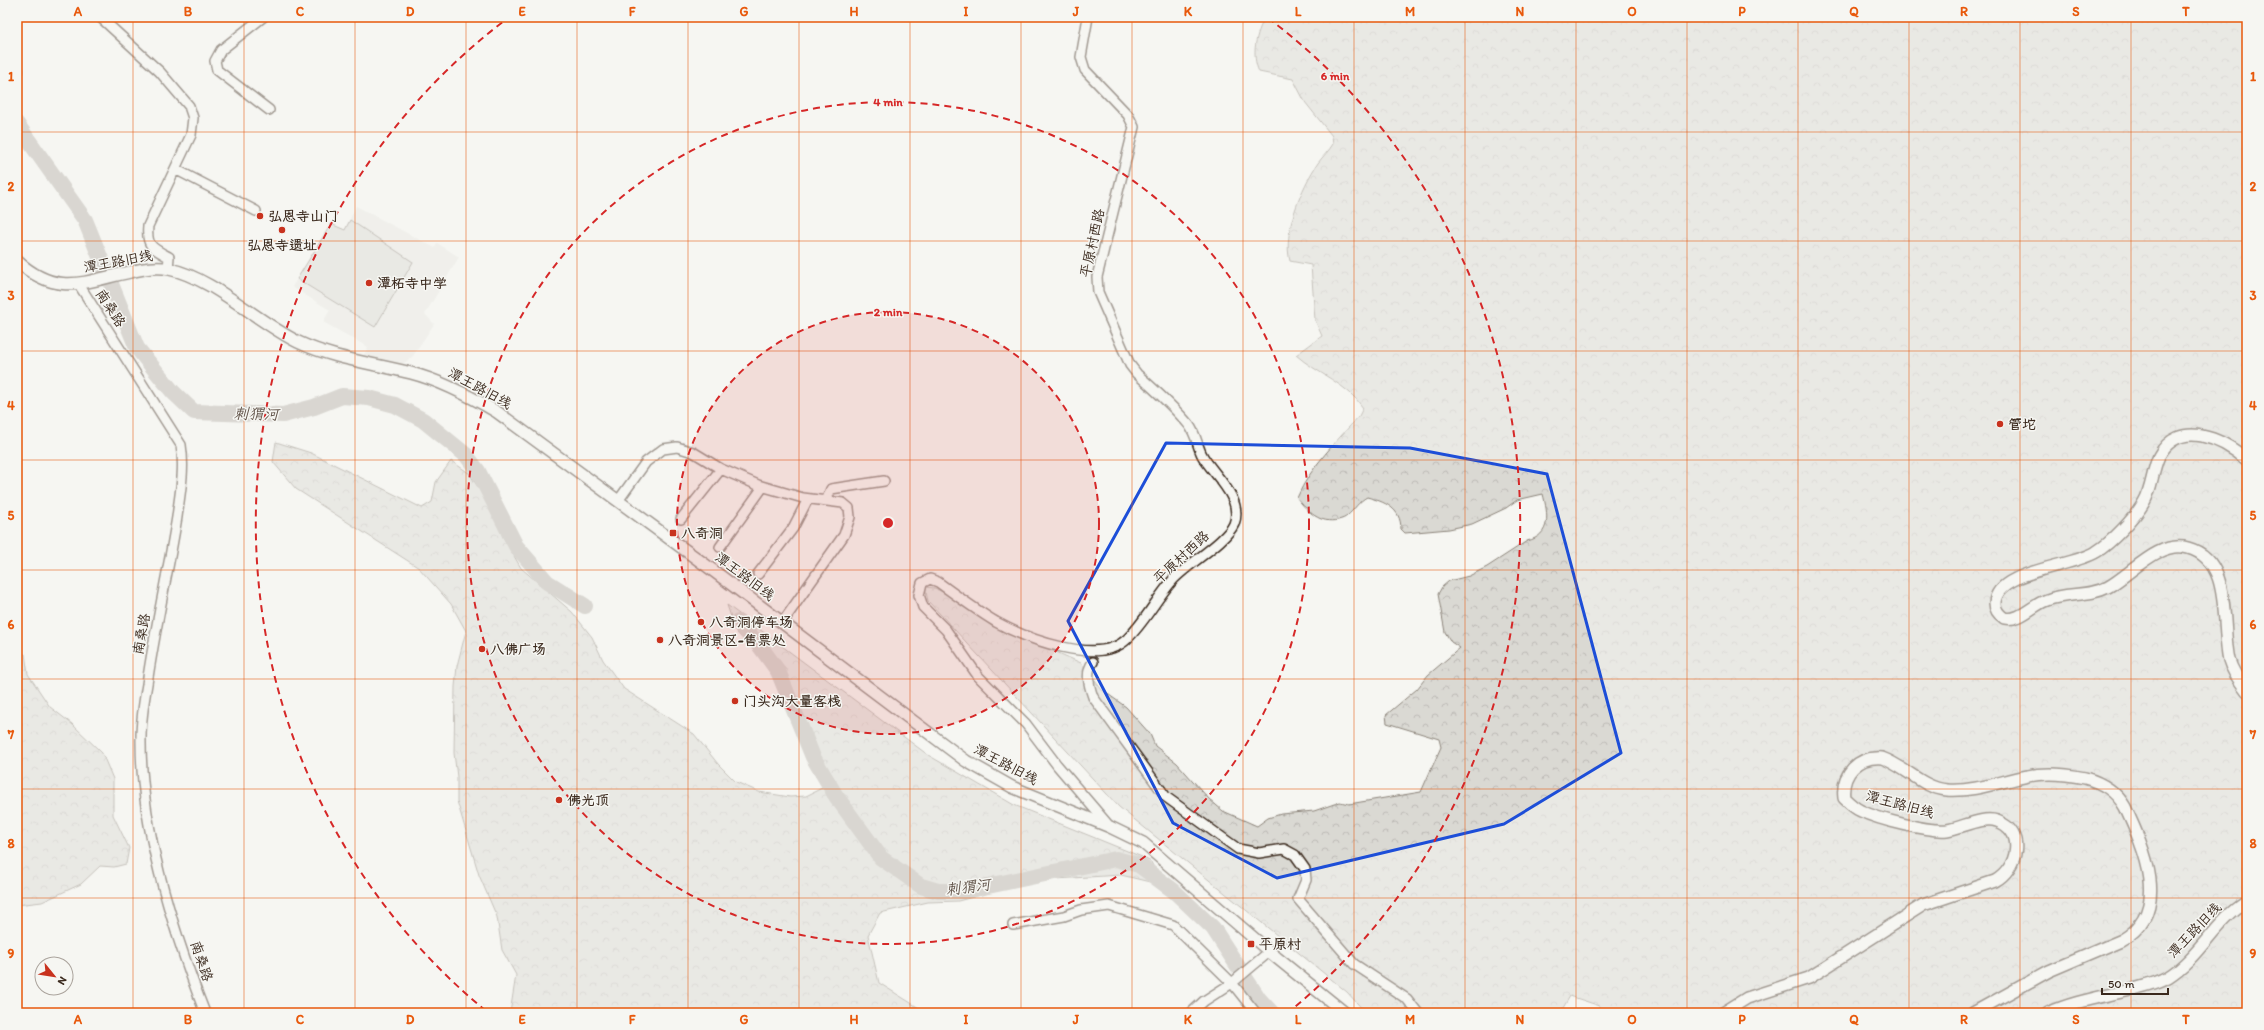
<svg xmlns="http://www.w3.org/2000/svg" width="2264" height="1030" viewBox="0 0 2264 1030" font-family="Itim,'LXGW WenKai TC',sans-serif">
  <style>
    .built { fill: #e8e7e2 }
    .forest { fill: url(#forest-crowns); stroke: #8a8278 }
    .garden { fill: #dad9d3; stroke: #8a8278 }
    .lines { fill: none; stroke-linecap: round; stroke-linejoin: round }
    .river { stroke: #b6b0a9; stroke-width: 16 }
    .minor-casing { stroke: #3b2a1e; stroke-width: 12 }
    .major-casing { stroke: #3b2a1e; stroke-width: 14 }
    .minor { stroke: #f6f6f2; stroke-width: 9 }
    .major { stroke: #f6f6f2; stroke-width: 11 }
    .marked { fill: none; stroke: #1d4ed8; stroke-width: 3; stroke-linejoin: round }
    .grid { fill: none; stroke: #e8590c; stroke-width: 1; stroke-opacity: 0.55 }
    .ring { fill: none; stroke: #d62828; stroke-width: 2; stroke-dasharray: 7 5 }
    .poi-dot { fill: #c8321e; stroke: #f6f6f2; stroke-width: 1.5 }
    .labels { text-anchor: middle; stroke-width: 3; stroke-linejoin: round; paint-order: stroke }
    .poi-label { font-size: 14px; font-weight: bold; fill: #3b2a1e; stroke: #f6f6f2; text-anchor: start }
    .street-label { font-size: 14px; fill: #3b2a1e; stroke: #f6f6f2 }
    .water-label { font-size: 15px; font-style: italic; fill: #605248; stroke: #f6f6f2 }
    .centre { fill: #d62828; stroke: #f6f6f2; stroke-width: 2 }
    .ring-label { font-size: 12px; text-anchor: middle; font-weight: bold; fill: #d62828; stroke: #f6f6f2; stroke-width: 3; stroke-linejoin: round; paint-order: stroke }
    .neatline { fill: none; stroke: #e8590c; stroke-width: 1.5 }
    .grid-label { font-size: 13px; text-anchor: middle; font-weight: bold; fill: #e8590c }
  </style>
  <defs>
    <pattern id="forest-crowns" width="20" height="18" patternUnits="userSpaceOnUse"><rect width="20" height="18" fill="#dad9d3"/><path d="M2 6a3 3 0 1 1 6 0M12 15a3 3 0 1 1 6 0" fill="none" stroke="#bcbab5"/></pattern>
  </defs>
  <rect width="100%" height="100%" fill="#f6f6f2"/>
  <filter id="ink" filterUnits="userSpaceOnUse"><feTurbulence type="fractalNoise" baseFrequency=".025" numOctaves="2"/><feDisplacementMap in="SourceGraphic" scale="8" xChannelSelector="R" yChannelSelector="G"/><feConvolveMatrix kernelMatrix="1 2 1 2 8 2 1 2 1" color-interpolation-filters="sRGB"/></filter>
  <g filter="url(#ink)">
    <path class="built" d="M356,206L435,248L437,243L459,257L425,314L434,324L413,356L403,364L364,355L368,347L323,322L330,310L292,287L331,224L345,230Z"/>
    <path class="forest" d="M1265,17H2247V1013H1603L1600,1006L1570,996L1560,1013H1366L1347,992L1119,807L928,601L925,587L935,588L1029,640L1081,663L1102,690L1126,707L1150,734L1155,746L1177,763L1209,799L1223,811L1257,826L1268,818L1281,814L1314,811L1340,802L1349,804L1421,792L1441,747L1439,739L1387,723L1386,715L1417,689L1428,675L1460,648L1451,642L1445,632L1438,594L1442,587L1449,581L1469,576L1487,567L1527,541C1552,535 1548,514 1543,494L1517,500L1506,508L1472,524L1449,529L1405,533L1401,529C1401,508 1385,502 1367,497C1359,501 1354,510 1347,516C1345,518 1342,519 1338,520C1320,524 1308,512 1297,498C1310,467 1337,441 1359,416L1363,408C1348,384 1316,373 1296,355L1322,336L1315,320L1311,265L1290,261C1282,234 1302,186 1318,163C1323,156 1329,151 1333,144L1332,136L1305,102L1293,79L1259,72C1251,54 1256,34 1265,17Z
      M276,442L311,453L422,508L432,502L436,482L451,461L469,473L490,506L503,537L521,568L572,612L592,637L603,660L624,689L694,734L718,764L736,782L759,792L790,797L806,796L836,781L815,750L800,714L783,686L761,658L736,632L727,605L928,755L1014,805L1142,857L1151,862L1156,872L1150,882L1121,875L1039,880L958,901L928,902L880,913L868,935L879,983L927,1013H510L516,975L502,950L497,917L479,875L457,801V777L454,753L455,687L457,666L466,631L451,604L419,568L296,489L273,462Z
      M17,654H25L28,674L50,707L72,724L102,753L113,779V815L129,848L126,864L114,867L100,866L81,884L42,902L17,905Z"/>
    <path class="garden" d="M350,220L413,262L375,327L297,279L331,224L345,230Z"/>
    <g class="lines">
      <path class="river" d="M17,124L85,220L137,348L173,392L194,412L283,415L314,407L342,396L369,398L395,405L423,420L466,455L478,471L516,546L547,582L585,606
        M738,622L759,645L778,671L813,757L836,796L881,858L921,886L938,891H964L1116,859L1139,865L1174,891L1213,928L1259,999L1272,1013"/>
      <g class="minor-casing">
        <path id="minor" d="M100,17L160,72L189,106L193,118L191,135L148,226C146,246 152,248 169,257L168,269
          M263,17L221,50L215,61L217,70L269,110
          M1088,17L1081,57L1085,70L1128,115L1134,127L1097,277L1098,292L1130,365L1137,374C1154,389 1174,407 1189,425C1196,434 1197,445 1202,455C1213,475 1244,498 1234,524C1226,542 1186,565 1172,581C1156,599 1145,622 1127,639C1099,667 1025,638 996,622C976,610 957,596 938,582L930,579L922,583L919,595L923,607L946,630L978,676L1026,724L1057,765L1110,827
          M17,68L18,71
          M175,169L256,211
          M78,283L181,445C185,470 180,493 177,517C168,573 155,628 147,684C144,701 141,720 141,738C140,827 173,931 205,1013
          M618,501L646,462L663,449L677,447L693,452L721,469L758,485L803,498L843,503L849,508L850,517L844,535L782,623
          M826,501L831,489L884,481
          M681,519L721,469
          M720,547L763,487
          M758,574L793,528L808,499
          M1093,662C1085,672 1089,686 1093,697L1166,797L1238,849L1259,853L1284,849L1295,855L1305,869L1306,880L1298,899L1354,964L1407,999L1418,1013
          M1013,925L1064,916L1081,910L1109,906L1173,925L1232,983L1256,1013
          M1191,1013L1204,1001L1232,983L1269,952"/>
      </g>
      <g class="major-casing">
        <path id="major" d="M17,261C57,297 83,282 130,272C143,269 156,266 169,269C213,278 257,322 298,342C334,359 373,363 411,373C442,381 470,396 497,412L711,569L966,761L1012,787L1110,827L1143,843L1277,958L1345,1013
          M2247,460C2223,439 2179,418 2159,456C2152,471 2152,489 2144,502C2135,518 2111,543 2096,552C2073,567 1996,570 1995,603C1995,610 1998,614 2004,618C2020,622 2032,605 2047,600C2067,592 2089,597 2108,587C2132,574 2158,540 2188,548C2233,560 2221,624 2229,660C2232,671 2240,682 2247,691
          M1723,1013L1747,998L1809,978L1923,905L1995,881C2017,869 2027,832 1997,821C1982,816 1962,828 1947,830C1928,832 1878,819 1861,811C1854,808 1849,803 1844,798C1841,774 1858,756 1882,758C1905,766 1922,788 1947,790C1975,792 2001,781 2028,776C2047,772 2066,774 2085,778C2103,783 2116,791 2125,807C2144,848 2173,911 2122,940L2049,971L1973,1013
          M2048,1013C2074,1001 2102,997 2130,990C2143,986 2156,984 2168,977C2200,957 2216,919 2247,901"/>
      </g>
      <use href="#minor" class="minor"/>
      <use href="#major" class="major"/>
    </g>
  </g>
  <path d="M0 0H2264V1030H0ZM1166,443L1410,448L1547,474L1621,753L1504,824L1277,878L1173,823L1068,621Z" fill="#f6f6f2" fill-opacity=".55" fill-rule="evenodd"/>
  <path class="marked" d="M1166,443L1410,448L1547,474L1621,753L1504,824L1277,878L1173,823L1068,621Z"/>
  <path class="grid" d="M133,17V1013M244,17V1013M355,17V1013M466,17V1013M577,17V1013M688,17V1013M799,17V1013M910,17V1013M1021,17V1013M1132,17V1013M1243,17V1013M1354,17V1013M1465,17V1013M1576,17V1013M1687,17V1013M1798,17V1013M1909,17V1013M2020,17V1013M2131,17V1013M17,132H2247M17,241H2247M17,351H2247M17,460H2247M17,570H2247M17,679H2247M17,789H2247M17,898H2247"/>
  <circle cx="888" cy="523" r="211" fill="#d62828" fill-opacity=".12"/>
  <g class="ring">
    <circle cx="888" cy="523" r="211"/>
    <circle cx="888" cy="523" r="421"/>
    <path d="M486 1011A632 632 0 0 1 508 18M1268 18A632 632 0 0 1 1290 1011"/>
  </g>
  <g class="poi-dot">
    <circle cx="260" cy="216" r="4"/>
    <circle cx="282" cy="230" r="4"/>
    <circle cx="369" cy="283" r="4"/>
    <circle cx="2000" cy="424" r="4"/>
    <rect x="669" y="529" width="8" height="8" rx="2"/>
    <circle cx="701" cy="622" r="4"/>
    <circle cx="660" cy="640" r="4"/>
    <circle cx="482" cy="649" r="4"/>
    <circle cx="735" cy="701" r="4"/>
    <circle cx="559" cy="800" r="4"/>
    <rect x="1247" y="940" width="8" height="8" rx="2"/>
  </g>
  <g class="labels">
    <g class="poi-label">
      <text x="268" y="221">弘恩寺山门</text>
      <text x="282" y="250" text-anchor="middle">弘恩寺遗址</text>
      <text x="377" y="288">潭柘寺中学</text>
      <text x="2008" y="429">管坨</text>
      <text x="681" y="538">八奇洞</text>
      <text x="709" y="627">八奇洞停车场</text>
      <text x="668" y="645">八奇洞景区-售票处</text>
      <text x="490" y="654">八佛广场</text>
      <text x="743" y="706">门头沟大量客栈</text>
      <text x="567" y="805">佛光顶</text>
      <text x="1259" y="949">平原村</text>
    </g>
    <g class="street-label">
      <text transform="translate(1092 243) rotate(-78)" y="5">平原村西路</text>
      <text transform="translate(118 261) rotate(-10)" y="5">潭王路旧线</text>
      <text transform="translate(111 308) rotate(57)" y="5">南桑路</text>
      <text transform="translate(480 388) rotate(29)" y="5">潭王路旧线</text>
      <text transform="translate(1181 557) rotate(-43)" y="5">平原村西路</text>
      <text transform="translate(745 576) rotate(37)" y="5">潭王路旧线</text>
      <text transform="translate(141 634) rotate(-80)" y="5">南桑路</text>
      <text transform="translate(1006 764) rotate(28)" y="5">潭王路旧线</text>
      <text transform="translate(1900 804) rotate(15)" y="5">潭王路旧线</text>
      <text transform="translate(2194 930) rotate(-46)" y="5">潭王路旧线</text>
      <text transform="translate(202 961) rotate(71)" y="5">南桑路</text>
    </g>
    <g class="water-label">
      <text transform="translate(256 414) rotate(1)" y="5">刺猬河</text>
      <text transform="translate(968 887) rotate(-7)" y="5">刺猬河</text>
    </g>
  </g>
  <circle cx="888" cy="523" r="6" class="centre"/>
  <g class="ring-label">
    <text x="1335" y="80">6 min</text>
    <text x="888" y="106">4 min</text>
    <text x="888" y="316">2 min</text>
  </g>
  <rect width="2264" height="1030" fill="none" stroke="#f6f6f2" stroke-width="44"/>
  <g transform="translate(54 976) rotate(120)"><circle r="19" fill="#f6f6f2" stroke="#aba49d"/>
  <path d="M0-3L7 15L0 10L-7 15Z" fill="#c8321e"/>
  <text y="-6" font-size="11" font-weight="bold" text-anchor="middle" fill="#3b2a1e">N</text>
  </g>
  <path d="M2102 988v6h66v-6" fill="none" stroke="#3b2a1e" stroke-width="2"/>
  <text x="2108" y="988" font-size="12" fill="#3b2a1e" stroke="#f6f6f2" stroke-width="3" paint-order="stroke">50 m</text>
  <rect x="22" y="22" width="2220" height="986" class="neatline"/>
  <g class="grid-label">
    <text x="78" y="16">A</text>
    <text x="188" y="16">B</text>
    <text x="300" y="16">C</text>
    <text x="410" y="16">D</text>
    <text x="522" y="16">E</text>
    <text x="632" y="16">F</text>
    <text x="744" y="16">G</text>
    <text x="854" y="16">H</text>
    <text x="966" y="16">I</text>
    <text x="1076" y="16">J</text>
    <text x="1188" y="16">K</text>
    <text x="1298" y="16">L</text>
    <text x="1410" y="16">M</text>
    <text x="1520" y="16">N</text>
    <text x="1632" y="16">O</text>
    <text x="1742" y="16">P</text>
    <text x="1854" y="16">Q</text>
    <text x="1964" y="16">R</text>
    <text x="2076" y="16">S</text>
    <text x="2186" y="16">T</text>
    <text x="11" y="81">1</text>
    <text x="2253" y="81">1</text>
    <text x="11" y="191">2</text>
    <text x="2253" y="191">2</text>
    <text x="11" y="300">3</text>
    <text x="2253" y="300">3</text>
    <text x="11" y="410">4</text>
    <text x="2253" y="410">4</text>
    <text x="11" y="520">5</text>
    <text x="2253" y="520">5</text>
    <text x="11" y="629">6</text>
    <text x="2253" y="629">6</text>
    <text x="11" y="739">7</text>
    <text x="2253" y="739">7</text>
    <text x="11" y="848">8</text>
    <text x="2253" y="848">8</text>
    <text x="11" y="958">9</text>
    <text x="2253" y="958">9</text>
    <text x="78" y="1024">A</text>
    <text x="188" y="1024">B</text>
    <text x="300" y="1024">C</text>
    <text x="410" y="1024">D</text>
    <text x="522" y="1024">E</text>
    <text x="632" y="1024">F</text>
    <text x="744" y="1024">G</text>
    <text x="854" y="1024">H</text>
    <text x="966" y="1024">I</text>
    <text x="1076" y="1024">J</text>
    <text x="1188" y="1024">K</text>
    <text x="1298" y="1024">L</text>
    <text x="1410" y="1024">M</text>
    <text x="1520" y="1024">N</text>
    <text x="1632" y="1024">O</text>
    <text x="1742" y="1024">P</text>
    <text x="1854" y="1024">Q</text>
    <text x="1964" y="1024">R</text>
    <text x="2076" y="1024">S</text>
    <text x="2186" y="1024">T</text>
  </g>
</svg>
